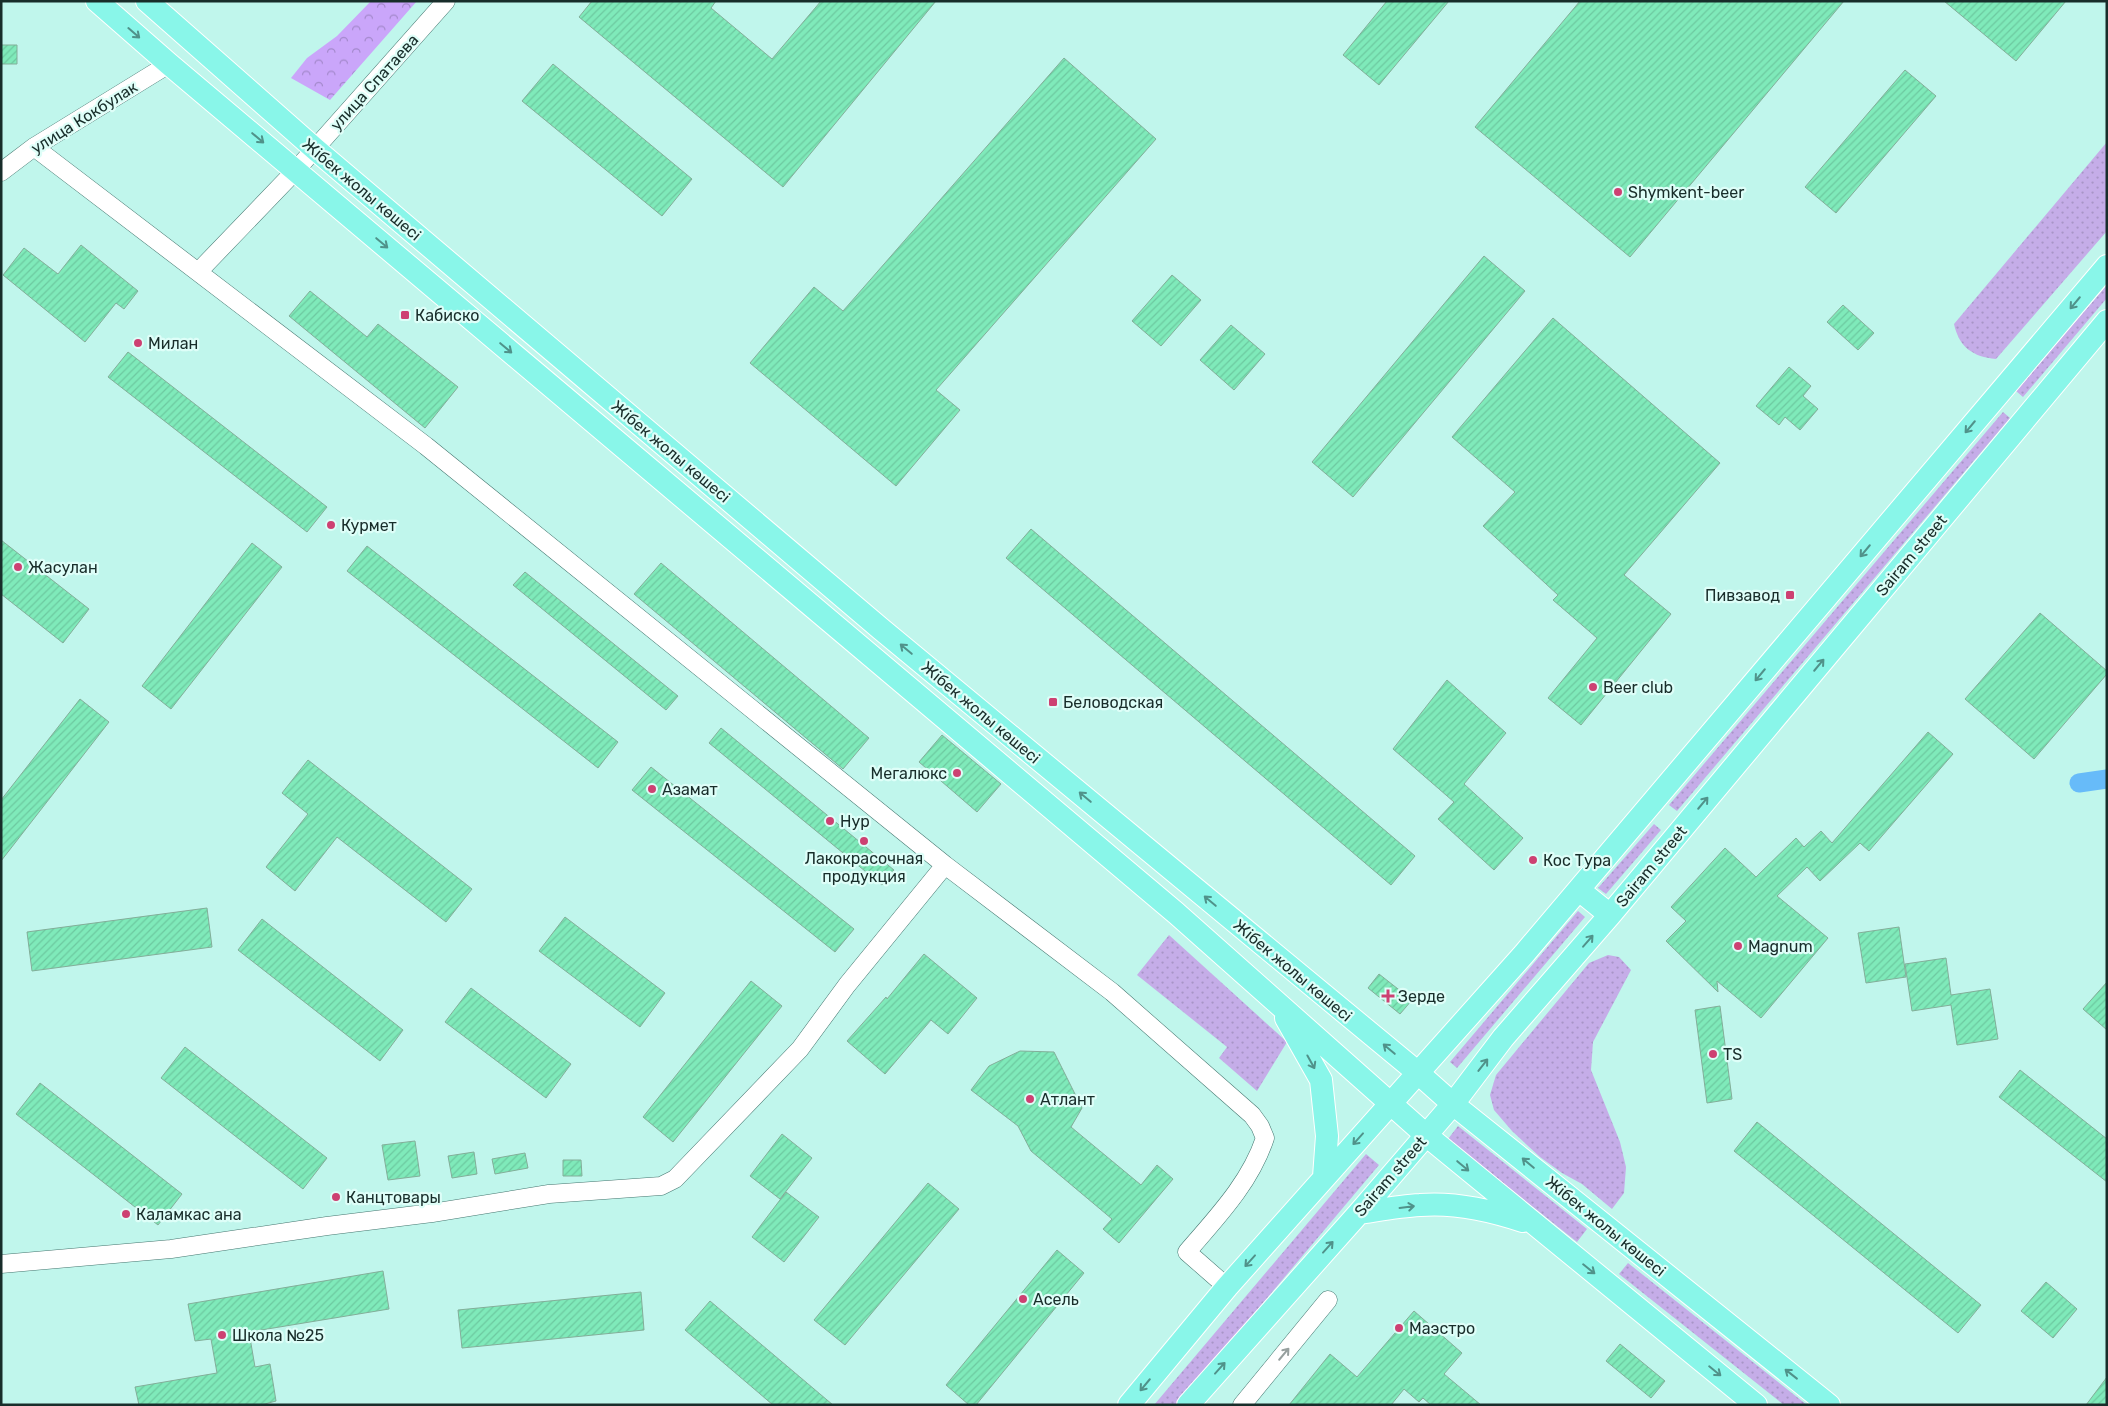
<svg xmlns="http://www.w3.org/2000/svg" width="2108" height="1406" viewBox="0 0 2108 1406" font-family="Rubik,sans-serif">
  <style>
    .grass { fill: url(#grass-dots) }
    .forest { fill: url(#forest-crowns) }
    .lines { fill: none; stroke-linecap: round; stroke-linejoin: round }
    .canal { stroke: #67bbf9; stroke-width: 19 }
    .building { fill: url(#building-hatch); stroke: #83ae99 }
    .minor-casing { stroke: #44766f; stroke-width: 19 }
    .major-casing { stroke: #fff; stroke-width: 24 }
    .minor { stroke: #fff; stroke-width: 18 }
    .major { stroke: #89f6e9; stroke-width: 22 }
    .oneway { stroke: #50928a }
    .oneway2 { stroke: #97a09f }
    .poi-dot { fill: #cd4172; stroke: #defef8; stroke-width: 2 }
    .labels { text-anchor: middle; stroke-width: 4.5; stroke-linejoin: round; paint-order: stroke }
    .street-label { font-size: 16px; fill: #182d2a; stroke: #defef8 }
    .poi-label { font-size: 16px; fill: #182d2a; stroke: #defef8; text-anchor: start }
  </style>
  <defs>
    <pattern id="grass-dots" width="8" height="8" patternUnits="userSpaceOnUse" patternTransform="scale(1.25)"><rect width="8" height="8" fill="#c5ade8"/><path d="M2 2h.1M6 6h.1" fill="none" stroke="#a895c7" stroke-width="1.8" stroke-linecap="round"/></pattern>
    <pattern id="forest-crowns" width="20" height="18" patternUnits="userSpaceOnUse" patternTransform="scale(1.25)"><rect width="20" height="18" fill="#caa6fa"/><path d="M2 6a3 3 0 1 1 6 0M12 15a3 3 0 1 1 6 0" fill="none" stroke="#a388cb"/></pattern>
    <pattern id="building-hatch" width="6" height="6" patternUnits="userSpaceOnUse" patternTransform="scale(1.25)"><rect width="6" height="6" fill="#7feaba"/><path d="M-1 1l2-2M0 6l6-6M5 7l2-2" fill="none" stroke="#6dc9a0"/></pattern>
  </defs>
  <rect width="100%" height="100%" fill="#c0f6ec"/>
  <path class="grass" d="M2107,142V231L1996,359C1973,357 1959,347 1954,324Z
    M2107,285V298L2023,397L2016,391Z
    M2003,412L2010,418L1677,811L1669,805Z
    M1654,824L1661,830L1606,894L1598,888Z
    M1578,911L1585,917L1457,1068L1450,1062Z
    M1169,935L1287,1042L1257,1091L1219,1058L1227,1047L1137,975Z
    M1608,955L1619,957L1631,970L1593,1042L1591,1070L1620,1142L1626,1167L1624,1193L1612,1209L1582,1184L1562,1173L1540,1157L1512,1131L1494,1110L1490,1095L1496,1075L1589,963Z
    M1458,1126L1587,1229L1577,1242L1448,1139Z
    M1366,1154L1379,1165L1177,1405H1154Z
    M1628,1263L1807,1405H1784L1619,1274Z"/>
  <path class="forest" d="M371,1H417L330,100L291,78L307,58L337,36Z"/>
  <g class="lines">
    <path class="canal" d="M2079,783L2107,779"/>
  </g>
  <path class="building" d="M592,1H716L711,8L772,59L821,1H936L783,187L579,17Z
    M1387,1H1449L1379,85L1343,55Z
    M1580,1H1844L1630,257L1475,127Z
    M1944,1H2066L2016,61Z
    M1,45H17V64H1Z
    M1064,58L1156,139L936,390L960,410L896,486L750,363L814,287L843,311Z
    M553,64L692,179L662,216L522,101Z
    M1905,70L1936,96L1836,213L1805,187Z
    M81,245L138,291L124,309L116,303L85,342L3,275L24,248L58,274Z
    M1484,256L1525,291L1353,497L1312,462Z
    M1172,275L1201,300L1161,346L1132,321Z
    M310,291L367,337L378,324L458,387L425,428L289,316Z
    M1843,305L1874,333L1858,350L1827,322Z
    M1553,318L1720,463L1624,575L1671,614L1581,725L1548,698L1597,638L1553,600L1558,595L1483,526L1515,492L1452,437Z
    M1231,325L1265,354L1234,390L1200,360Z
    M128,352L327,507L307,532L108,377Z
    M1789,367L1811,386L1803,396L1818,409L1800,430L1785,417L1779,425L1756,406Z
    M1031,529L1415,856L1391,885L1006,558Z
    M1,540L89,609L63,643L1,594Z
    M252,543L282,567L171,709L142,686Z
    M367,546L618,742L598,768L347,571Z
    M661,563L869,738L843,769L634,594Z
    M525,572L678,696L666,710L513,585Z
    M2040,613L2107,671V674L2034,759L1965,699Z
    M1447,680L1506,733L1464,784L1523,838L1494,870L1438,819L1454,802L1393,749Z
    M80,699L109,722L1,861V800Z
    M721,728L894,870L882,885L709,743Z
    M1928,732L1953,754L1869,851L1860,843L1820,881L1807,867L1777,896L1828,938L1761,1018L1717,981L1718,992L1666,941L1686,921L1671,907L1725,848L1756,877L1796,838L1804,847L1821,831L1832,843Z
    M942,735L1001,784L977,812L919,762Z
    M308,760L472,889L446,922L337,837L295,891L266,867L308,814L282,793Z
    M651,767L854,929L835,952L632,790Z
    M207,908L212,947L32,971L27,932Z
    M565,917L665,993L640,1027L539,951Z
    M262,919L403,1030L380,1061L238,950Z
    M1899,927L1906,977L1866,983L1858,933Z
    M924,954L977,998L948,1034L931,1020L885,1074L847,1041L886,997L887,999Z
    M1946,958L1951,995L1990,989L1998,1039L1957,1045L1951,1005L1912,1011L1905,964Z
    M1379,974L1412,1000L1400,1014L1368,988Z
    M751,981L782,1006L673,1142L643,1117Z
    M2107,982V1030L2083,1009Z
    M471,988L571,1064L546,1098L445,1022Z
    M1720,1006L1732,1099L1707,1103L1695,1010Z
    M185,1047L327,1158L303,1189L161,1078Z
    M1020,1051L1054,1052L1082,1108L1071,1127L1141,1185L1157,1165L1173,1179L1119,1243L1103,1229L1112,1219L1031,1151L1018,1126L971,1090L989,1066Z
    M2020,1070L2107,1139V1182L1999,1097Z
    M40,1083L182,1194L158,1225L16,1114Z
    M1757,1122L1981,1305L1958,1333L1734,1151Z
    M782,1134L812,1158L780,1199L750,1176Z
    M415,1141L420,1176L388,1180L382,1145Z
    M474,1152L477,1174L452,1178L448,1156Z
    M525,1153L528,1168L495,1174L492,1159Z
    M563,1160H581L582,1176H563Z
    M928,1183L959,1209L845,1345L814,1320Z
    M786,1192L819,1217L784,1262L752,1237Z
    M1057,1250L1084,1273L976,1405H969L946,1385Z
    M383,1271L389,1309L249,1332L255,1367L270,1364L276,1401L261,1405H139L135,1387L217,1373L211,1339L195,1341L188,1304Z
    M2046,1282L2077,1309L2053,1338L2021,1311Z
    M641,1292L644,1330L462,1348L458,1310Z
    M710,1301L833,1405H773L685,1330Z
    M1414,1311L1462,1353L1444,1374L1481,1405H1431L1423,1398L1419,1402L1404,1389L1391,1405H1289L1330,1354L1357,1377Z
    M1620,1344L1665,1381L1651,1398L1606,1361Z
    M2107,1377V1405H2086Z"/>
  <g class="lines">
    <g class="minor-casing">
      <path id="minor" d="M34,147L426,446L945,865L1112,992L1252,1115L1260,1126L1265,1138C1250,1183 1217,1217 1187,1252L1227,1287
        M1,172L34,147L169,64
        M199,271L296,170L446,1
        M1,1264L171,1249L327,1226L432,1213L549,1194L661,1186L675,1179L800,1049L847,985L945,865
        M1242,1405L1328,1300"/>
    </g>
    <g class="major-casing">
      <path id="major" d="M97,1L169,64L1176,913L1426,1135L1756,1405
        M147,1L315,149L881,629L1417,1072L1453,1104L1829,1405
        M1579,890L1610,915
        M1286,1018L1321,1080L1327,1136L1324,1177
        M1359,1213C1379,1210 1400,1206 1420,1205C1455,1202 1490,1210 1523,1221
        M1129,1405L1227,1287L1524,954L2107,266
        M1188,1405L1359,1213L1453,1104L1503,1038L1610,915L2107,321"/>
    </g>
    <use href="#minor" class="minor"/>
    <use href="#major" class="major"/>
  </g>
  <defs><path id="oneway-shaft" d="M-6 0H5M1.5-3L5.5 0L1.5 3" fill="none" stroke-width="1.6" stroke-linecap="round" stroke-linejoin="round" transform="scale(1.25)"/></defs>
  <g class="oneway">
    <use href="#oneway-shaft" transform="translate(134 33) rotate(41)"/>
    <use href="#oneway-shaft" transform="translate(258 138) rotate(40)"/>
    <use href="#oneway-shaft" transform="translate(382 243) rotate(40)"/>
    <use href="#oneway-shaft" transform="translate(2075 303) rotate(130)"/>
    <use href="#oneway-shaft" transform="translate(506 348) rotate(40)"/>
    <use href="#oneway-shaft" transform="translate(1970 427) rotate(130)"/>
    <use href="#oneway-shaft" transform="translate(1865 551) rotate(130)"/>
    <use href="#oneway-shaft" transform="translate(906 649) rotate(-140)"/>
    <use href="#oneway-shaft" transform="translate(1819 665) rotate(-50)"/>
    <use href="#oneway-shaft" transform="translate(1760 675) rotate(130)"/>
    <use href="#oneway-shaft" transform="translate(1085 797) rotate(-140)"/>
    <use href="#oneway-shaft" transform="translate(1703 803) rotate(-50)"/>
    <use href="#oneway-shaft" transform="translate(1210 901) rotate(-140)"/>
    <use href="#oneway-shaft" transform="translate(1588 941) rotate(-49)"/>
    <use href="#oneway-shaft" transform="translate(1389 1049) rotate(-140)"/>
    <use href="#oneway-shaft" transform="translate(1311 1062) rotate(61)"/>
    <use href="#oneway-shaft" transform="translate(1483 1065) rotate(-52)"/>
    <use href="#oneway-shaft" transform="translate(1358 1139) rotate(132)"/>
    <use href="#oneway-shaft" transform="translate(1528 1163) rotate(-140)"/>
    <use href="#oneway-shaft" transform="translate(1463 1166) rotate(40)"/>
    <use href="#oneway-shaft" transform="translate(1407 1207) rotate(-7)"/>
    <use href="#oneway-shaft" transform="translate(1328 1247) rotate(-48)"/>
    <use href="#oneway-shaft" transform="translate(1250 1261) rotate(132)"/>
    <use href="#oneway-shaft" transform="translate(1589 1269) rotate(39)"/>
    <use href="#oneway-shaft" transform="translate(1220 1368) rotate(-48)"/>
    <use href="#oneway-shaft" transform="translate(1715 1371) rotate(39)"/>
    <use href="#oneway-shaft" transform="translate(1791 1374) rotate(-142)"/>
    <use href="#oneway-shaft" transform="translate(1145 1385) rotate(130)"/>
  </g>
  <use class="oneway2" href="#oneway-shaft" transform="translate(1284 1354) rotate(-50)"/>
  <g class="poi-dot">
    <circle cx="1618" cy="192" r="5"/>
    <rect x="400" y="310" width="10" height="10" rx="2.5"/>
    <circle cx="138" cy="343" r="5"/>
    <circle cx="331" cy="525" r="5"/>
    <circle cx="18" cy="567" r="5"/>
    <rect x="1785" y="590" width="10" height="10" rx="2.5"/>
    <circle cx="1593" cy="687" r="5"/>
    <rect x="1048" y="697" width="10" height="10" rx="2.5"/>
    <circle cx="957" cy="773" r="5"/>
    <circle cx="652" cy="789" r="5"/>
    <circle cx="830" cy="821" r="5"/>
    <circle cx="864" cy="841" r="5"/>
    <circle cx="1533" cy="860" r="5"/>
    <circle cx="1738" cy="946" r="5"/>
    <path d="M1385.5 988.5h5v5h5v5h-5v5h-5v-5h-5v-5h5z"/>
    <circle cx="1713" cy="1054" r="5"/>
    <circle cx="1030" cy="1099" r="5"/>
    <circle cx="336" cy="1197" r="5"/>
    <circle cx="126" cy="1214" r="5"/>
    <circle cx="1023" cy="1299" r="5"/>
    <circle cx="1399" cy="1328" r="5"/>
    <circle cx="222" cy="1335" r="5"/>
  </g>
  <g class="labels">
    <g class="street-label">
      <text transform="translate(374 82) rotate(-48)" y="6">улица Спатаева</text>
      <text transform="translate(84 117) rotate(-32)" y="6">улица Кокбулак</text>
      <text transform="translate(362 189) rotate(40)" y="6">Жібек жолы көшесі</text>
      <text transform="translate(671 451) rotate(40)" y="6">Жібек жолы көшесі</text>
      <text transform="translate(1911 555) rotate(-50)" y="6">Sairam street</text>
      <text transform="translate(981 712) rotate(40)" y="6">Жібек жолы көшесі</text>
      <text transform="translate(1651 866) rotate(-50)" y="6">Sairam street</text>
      <text transform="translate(1293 970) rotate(40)" y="6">Жібек жолы көшесі</text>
      <text transform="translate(1390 1176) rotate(-49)" y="6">Sairam street</text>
      <text transform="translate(1606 1226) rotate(39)" y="6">Жібек жолы көшесі</text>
    </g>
    <g class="poi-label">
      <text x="1628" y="198">Shymkent-beer</text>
      <text x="415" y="321">Кабиско</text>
      <text x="148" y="349">Милан</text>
      <text x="341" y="531">Курмет</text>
      <text x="28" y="573">Жасулан</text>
      <text x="1780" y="601" text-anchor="end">Пивзавод</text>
      <text x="1603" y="693">Beer club</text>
      <text x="1063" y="708">Беловодская</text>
      <text x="947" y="779" text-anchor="end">Мегалюкс</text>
      <text x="662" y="795">Азамат</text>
      <text x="840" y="827">Нур</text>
      <text x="864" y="864" text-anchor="middle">Лакокрасочная<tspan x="864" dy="18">продукция</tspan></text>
      <text x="1543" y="866">Кос Тура</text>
      <text x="1748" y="952">Magnum</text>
      <text x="1398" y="1002">Зерде</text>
      <text x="1723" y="1060">TS</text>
      <text x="1040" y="1105">Атлант</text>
      <text x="346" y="1203">Канцтовары</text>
      <text x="136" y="1220">Каламкас ана</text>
      <text x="1033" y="1305">Асель</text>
      <text x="1409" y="1334">Маэстро</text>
      <text x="232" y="1341">Школа №25</text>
    </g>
  </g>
  <rect width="2108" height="1406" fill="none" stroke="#182d2a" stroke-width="5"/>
</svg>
